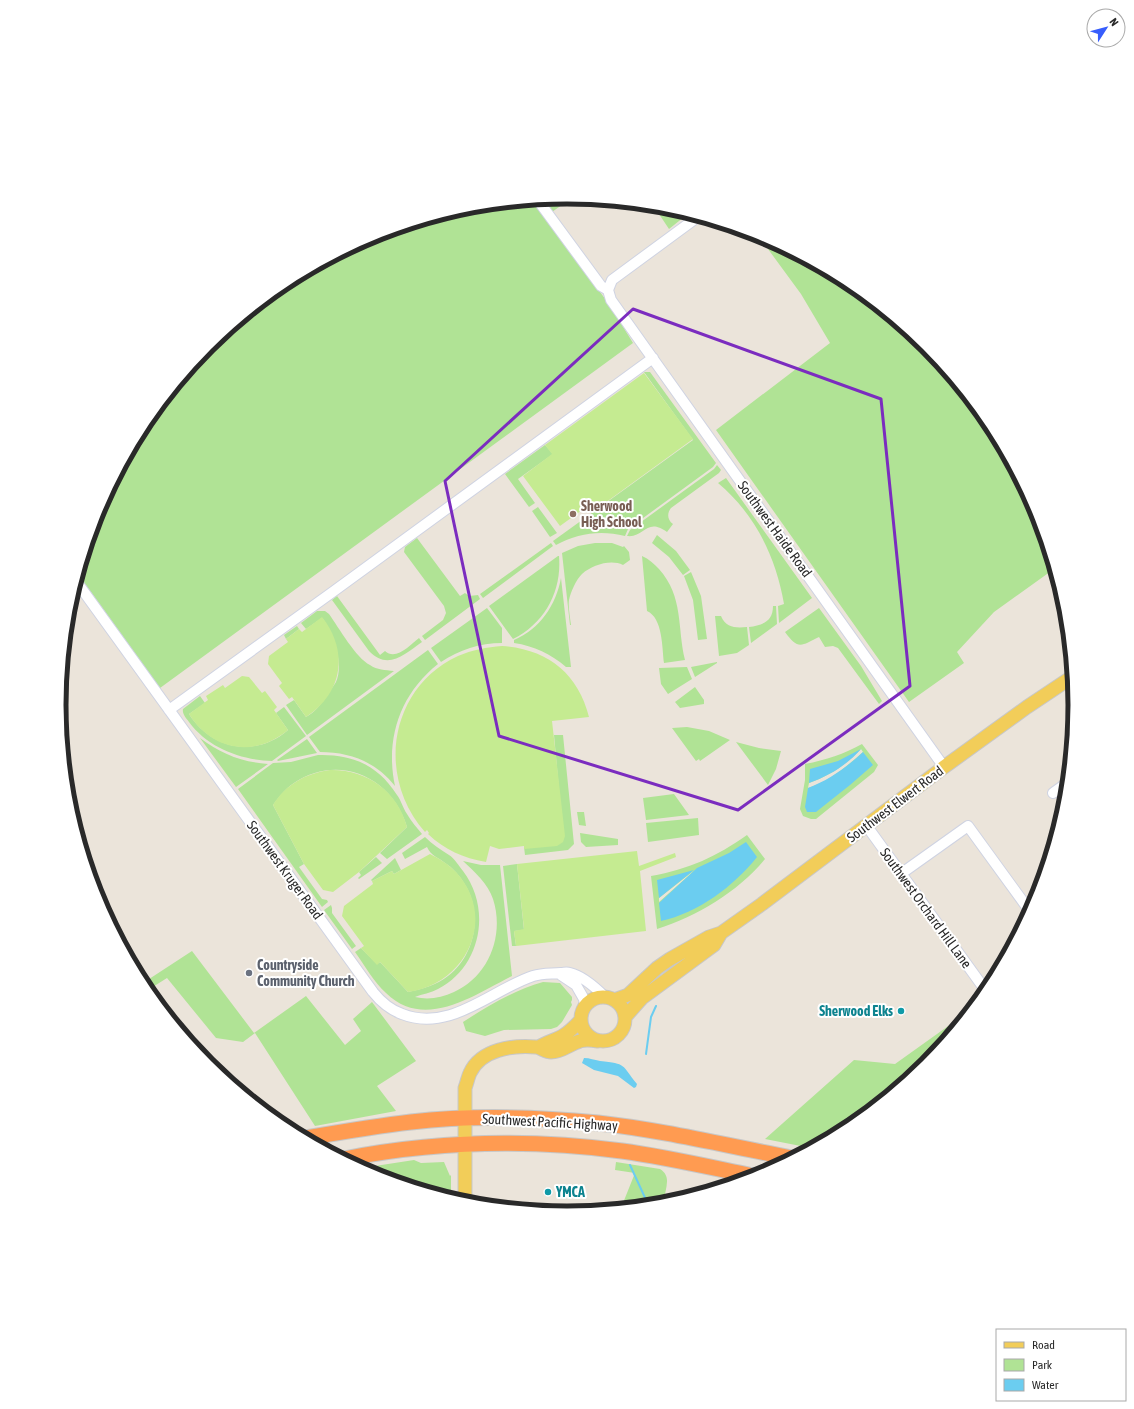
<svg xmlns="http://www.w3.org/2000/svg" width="1134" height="1409" viewBox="0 0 1134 1409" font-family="'Asap Condensed',sans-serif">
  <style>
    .green { fill: #b0e395; fill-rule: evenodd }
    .pitch { fill: #c5eb91 }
    .water { fill: #6bcdf0 }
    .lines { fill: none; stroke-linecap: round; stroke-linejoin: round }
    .stream { stroke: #6bcdf0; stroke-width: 2 }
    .minor-casing { stroke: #cfd3e2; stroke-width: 12 }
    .major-casing { stroke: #c7c7c7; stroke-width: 15 }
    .highway-casing { stroke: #c7c7c7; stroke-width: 17 }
    .minor { stroke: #fff; stroke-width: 10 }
    .major { stroke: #f2cd59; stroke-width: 13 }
    .highway { stroke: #ff9b51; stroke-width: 15 }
    .marked { fill: none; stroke: #7b2cbf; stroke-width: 3; stroke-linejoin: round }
    .education-dot { fill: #8d6e63; stroke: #fff; stroke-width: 1.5 }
    .worship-dot { fill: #6b7280; stroke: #fff; stroke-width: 1.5 }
    .culture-dot { fill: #0f9aa8; stroke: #fff; stroke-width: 1.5 }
    .labels { text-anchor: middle; stroke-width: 4; stroke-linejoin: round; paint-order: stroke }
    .education-label { font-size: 14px; font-weight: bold; fill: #785e54; stroke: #fff; text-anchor: start }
    .street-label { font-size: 14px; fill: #292929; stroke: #fff }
    .worship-label { font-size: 14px; font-weight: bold; fill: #5b616d; stroke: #fff; text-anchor: start }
    .culture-label { font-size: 14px; font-weight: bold; fill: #0d838f; stroke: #fff; text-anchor: end }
    .rim { fill: none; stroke: #292929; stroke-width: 5 }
  </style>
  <rect width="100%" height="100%" fill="#ebe4da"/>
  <path class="green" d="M567,197H573L552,212L543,199Z
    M533,200L611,307L633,343L160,688L78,574L98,510L145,422L208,345L285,282L373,235L468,206Z
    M653,205L666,206L689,213L669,229Z
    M757,234L849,282L926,345L990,422L1036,510L1054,569L994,612L957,652L964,663L909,702L716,430L830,343L801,294Z
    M644,372H650L716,463L713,467L628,529L625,536C601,530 578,533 556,545L553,541L693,440Z
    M545,445L553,454L518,479L535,503L529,507L505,474Z
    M717,465L721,470L719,473L671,508C667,513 667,520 673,524L667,532C646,517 645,538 627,536L630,530L714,469Z
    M726,478L812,598L779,623L778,606L784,604C776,557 755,514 718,483Z
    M538,507L557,533L550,537L532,511Z
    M657,535L676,551L690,570L683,575L669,557L652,543Z
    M417,538L460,596L465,593L469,596L478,595L480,599L425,640L422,636L443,620L446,613L444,606L404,552L405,547Z
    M551,543L553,546L483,598L480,594Z
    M595,543H612L623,547L624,546L629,552L630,560L623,565C611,559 592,565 582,574C576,580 571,591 569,600C568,607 570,617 571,625H570L562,553L578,546Z
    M558,556H559C562,591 545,623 513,639L489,606Z
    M642,556C649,559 654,564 659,569C684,597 677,628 685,660L664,663C662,648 663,618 647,611Z
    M691,572L701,596L707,639L698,640L693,600L684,576Z
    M561,578L571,667H566C551,654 534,646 514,643V640C540,629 556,605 561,578Z
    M337,596L380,655L385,651C396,661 410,645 419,638L422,642C405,654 388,671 369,651L332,600Z
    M773,606H776L777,624L751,643L749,627C762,625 773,622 773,606Z
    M487,608L502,628V643C480,643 459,650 441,662L431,648Z
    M819,608L861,666L882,701L879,704L838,648L833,646L825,647L819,637C801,646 798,650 785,632Z
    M317,611H325L329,614C339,628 356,658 370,665C377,670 385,670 394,671L307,735L286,705L294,700L306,717C315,712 320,706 325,697C329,692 333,687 336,682C344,664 334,632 322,618L306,629L301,623Z
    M715,616H721C726,628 736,628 747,627L749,645L737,653L719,656Z
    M297,626L299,629L286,639L284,635Z
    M428,650L438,664C400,694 385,739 395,786C376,762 350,752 320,752L309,737Z
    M717,662V663L695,677L691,667Z
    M687,667L692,679L668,694L661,684L659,668Z
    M695,687L704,700V704L680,708L675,702Z
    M200,696L205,703L189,714C212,750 256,758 288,730L276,713L284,707L306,736L272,761C241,760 208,748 189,722C186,718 182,714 183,709Z
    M687,727L709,731L730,740L700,761L699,759L696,761L672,728Z
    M554,735H563L574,844L568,850L525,855L524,847L559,789Z
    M200,738C221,754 242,762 268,764L236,787Z
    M307,739L317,753L278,761L277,760Z
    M736,742L759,748L781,751L776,769L768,785Z
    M862,744L878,765L874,772L816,819H811L803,816L800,809L805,780V764C826,760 844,754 862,744ZM861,749L863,752C847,766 829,782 808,788L809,783C829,776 846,765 861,749Z
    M318,755C352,754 378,765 397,795C401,800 403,808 407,814C411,821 417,828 422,834L387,859L380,853L407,827C392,777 339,753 294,783C285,789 279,797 273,805L304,864L299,867L322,899L327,900L328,902L322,907L238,789L273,763L291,762Z
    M674,794L689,815L646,820L643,798Z
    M577,812H584L586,826L579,825Z
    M698,818L699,835L648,842L646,823Z
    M580,833L618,839V845L586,847L581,842Z
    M747,835L765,859C738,892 697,916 657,929L651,876C689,869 716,857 747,835ZM696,869L659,902V898Z
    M425,837C432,844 440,849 449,855C454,858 459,866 463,871C492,909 481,967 438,989C431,993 422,994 415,997C428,1000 441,998 454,992C488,977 505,936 493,899C488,884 475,872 463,861L481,865H500L512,976C474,995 425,1031 386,993C374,982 365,966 355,952L361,948L377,964L380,962L408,992C423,989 436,985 448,976C476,955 483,912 464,883C459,875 453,868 445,863C438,857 431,856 427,847L405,859L402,853Z
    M376,857L382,863L359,879L358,878L361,875L359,872Z
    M395,858L401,870L394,874L392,871L372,881L371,880Z
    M517,864L524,930L514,931L516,946H512L503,866Z
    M331,905L332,908V913L356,946L352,949L324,910Z
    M192,951L254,1033L306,996L345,1045L361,1031L353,1019L372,1002L416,1061L377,1086L396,1111L315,1126L255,1033L243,1042L216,1038L167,978L148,990L143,983Z
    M543,982L560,983L572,997V1000L571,1002L572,1005L562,1022L557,1027L551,1029L504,1030L485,1036L466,1031L463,1022C488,1006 514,990 543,982Z
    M958,1019L960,1022L926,1064L849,1127L811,1148L765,1139L854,1060L895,1064Z
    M414,1160L421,1163L444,1162L450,1176L451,1175V1197L372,1174L362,1168Z
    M616,1162L660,1169C673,1177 664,1190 664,1203L624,1207L623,1203L635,1173L615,1170Z"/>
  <path class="pitch" d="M644,373L693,439L594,511L589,505L560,526L523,476L552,454L545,445Z
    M322,617C349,651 343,693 306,717L292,697L289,699L279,686L282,683L268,664L269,656L288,642L286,639L299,629L302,632Z
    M502,646C547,649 578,673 589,717L552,721L565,836L563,842L557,846L524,849V846L499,849L490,846L486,862C463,858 445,850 428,834L429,833L427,830L425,832C376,777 389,688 458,656C472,650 487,647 502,646Z
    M242,676L249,677L262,693L265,691L277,707L274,710L288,730C255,758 212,751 189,714L208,700L206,696L223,685L225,688Z
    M330,770C366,769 398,791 407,827L359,872L333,892L323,890L304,864L273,805C285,785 306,773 330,770Z
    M637,851L639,866L675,853L676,857L640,871L646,931L516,946L514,931L524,929L517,864Z
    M430,854C440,859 448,864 456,872C498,917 467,984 408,992L380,962L377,965L361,948L364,946L342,916L344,906L373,884L372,881L392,871L394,874Z"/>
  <path class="water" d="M861,749C847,765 829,776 809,783L810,769L838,761Z
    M863,752L873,765L850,785L816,812H807L805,807L808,788C829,780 847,767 863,752Z
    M746,842L757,857C734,886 698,913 661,921L659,903L697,868L729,853Z
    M694,870L659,898L657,880Z
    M584,1058C590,1058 594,1060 600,1061C627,1064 621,1064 637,1084L636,1087L634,1088L618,1076L594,1070L582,1063Z"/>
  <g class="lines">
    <path class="stream" d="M646,1054L651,1017L656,1006
      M630,1165L647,1202V1205"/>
    <g class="minor-casing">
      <path id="minor" d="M537,199L601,286L608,290
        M699,216L612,280L608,290L611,300L944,767
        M76,581L373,992C381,1002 391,1010 402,1014C450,1033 491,990 533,976C543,973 551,974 561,973C564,973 566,972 570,973C583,976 595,987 605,997
        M169,710L334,591L653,358
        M1053,793L1067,783
        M866,825L986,991
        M902,873L968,826L1029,910L1031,909
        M561,975L576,985L584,999L585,1006"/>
    </g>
    <g class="major-casing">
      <path id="major" d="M581 1019a22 22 0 1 1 44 0a22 22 0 1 1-44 0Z
        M614,1000L628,995L657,968L670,959L709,937L721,933L762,904L944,767L1027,707L1072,677
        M626,1016L642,998L714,945L721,933
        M539,1047C547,1042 556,1040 564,1035C571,1031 576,1025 581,1020
        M465,1202V1088C467,1083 468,1077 470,1073C481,1049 513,1045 536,1047C541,1048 546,1052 551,1052C562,1052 570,1044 580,1041C586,1039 592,1040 598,1041"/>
    </g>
    <g class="highway-casing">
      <path id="highway" d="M306,1138C341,1132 376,1126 411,1122C472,1115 537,1117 598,1123C662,1130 728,1146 792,1158
        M344,1159C435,1141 530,1139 622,1151C666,1157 709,1167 753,1176"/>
    </g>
    <use href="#minor" class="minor"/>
    <use href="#major" class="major"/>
    <use href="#highway" class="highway"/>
  </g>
  <path class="marked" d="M633,309L881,399L910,686L738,810L499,736L445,481Z"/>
  <circle class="education-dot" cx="573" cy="514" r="4"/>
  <circle class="worship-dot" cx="249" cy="973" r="4"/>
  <g class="culture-dot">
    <circle cx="901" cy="1011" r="4"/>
    <circle cx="548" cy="1192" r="4"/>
  </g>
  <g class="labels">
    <g class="education-label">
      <text x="581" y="511">Sherwood<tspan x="581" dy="16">High School</tspan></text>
    </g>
    <g class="street-label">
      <text transform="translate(775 529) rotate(54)" y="5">Southwest Haide Road</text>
      <text transform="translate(895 804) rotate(-37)" y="5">Southwest Elwert Road</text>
      <text transform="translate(285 870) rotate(54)" y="5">Southwest Kruger Road</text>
      <text transform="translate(926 908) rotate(54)" y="5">Southwest Orchard Hill Lane</text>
      <text transform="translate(550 1122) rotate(3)" y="5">Southwest Pacific Highway</text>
    </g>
    <g class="worship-label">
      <text x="257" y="970">Countryside<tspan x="257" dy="16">Community Church</tspan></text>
    </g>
    <g class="culture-label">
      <text x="893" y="1016">Sherwood Elks</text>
      <text x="556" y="1197" text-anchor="start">YMCA</text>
    </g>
  </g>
  <path d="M0 0H1134V1409H0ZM66 705a501 501 0 1 1 1002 0a501 501 0 1 1-1002 0Z" fill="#fff" fill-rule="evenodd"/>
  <path class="rim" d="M66 705a501 501 0 1 1 1002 0a501 501 0 1 1-1002 0Z"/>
  <rect x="996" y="1329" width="130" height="72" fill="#ffffff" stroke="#a9a9a9"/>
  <rect x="1004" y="1342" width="20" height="6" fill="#f2cd59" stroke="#a9a9a9"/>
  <text x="1032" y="1349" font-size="12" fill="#292929">Road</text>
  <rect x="1004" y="1359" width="20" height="12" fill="#b0e395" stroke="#a9a9a9"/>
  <text x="1032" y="1369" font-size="12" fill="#292929">Park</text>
  <rect x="1004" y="1379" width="20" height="12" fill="#6bcdf0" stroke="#a9a9a9"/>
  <text x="1032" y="1389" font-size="12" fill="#292929">Water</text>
  <g transform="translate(1106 28) rotate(54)"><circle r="19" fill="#ffffff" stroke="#a9a9a9"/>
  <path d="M0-3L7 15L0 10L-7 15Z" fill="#375dfc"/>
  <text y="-6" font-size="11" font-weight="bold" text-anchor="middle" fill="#292929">N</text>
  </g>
</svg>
